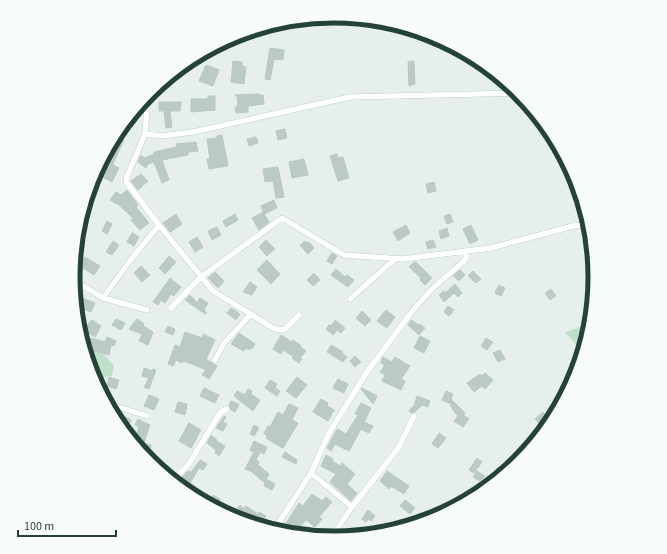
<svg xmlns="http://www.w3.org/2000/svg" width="667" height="554" viewBox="0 0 667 554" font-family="'Source Sans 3',sans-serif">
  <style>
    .green { fill: #bfe0c8 }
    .building { fill: #bbcac4; stroke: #b8c9c2 }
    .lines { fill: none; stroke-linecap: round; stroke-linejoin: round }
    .minor-casing { stroke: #a8b8b2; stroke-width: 6 }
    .minor { stroke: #fff; stroke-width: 5.5 }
    .rim { fill: none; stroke: #24423a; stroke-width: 5 }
  </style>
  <rect width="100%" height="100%" fill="#e6efeb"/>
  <path class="green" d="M77,320L101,352L114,365L112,376L103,377L88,364L77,328Z
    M590,324L582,351L565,332Z"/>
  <path class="building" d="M270,48L284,50L283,60L274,59L270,80L265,79Z
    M233,61L242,62V66L246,67L244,84L231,82Z
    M414,61L415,84L409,86L408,62Z
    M206,65L219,70L213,86L199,81Z
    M259,94V95H263L264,104L248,106V112L236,113L235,107H238L237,96L235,95Z
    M208,96H215V110L191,112V99H208Z
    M159,102H181L180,111H170L172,127L166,128L164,111H159Z
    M285,129L287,138L278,140L276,131Z
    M115,135L124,140L113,164V165L119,168L112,182L101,176L102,173L100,172L106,155L105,154Z
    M222,135L228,166L209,169L207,159H210L207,139L217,138V136Z
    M256,137L258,143L249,146L247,139Z
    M196,142L198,151L188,152V155L162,160L169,180L162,183L154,162L148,164L146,168L138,162L141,155L145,158L154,154V152L177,147L176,144Z
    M337,154L338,158L343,157L349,178L338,181L330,156Z
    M304,159L308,175L292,178L289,162Z
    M278,167L284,197L276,198L273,181L265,182L263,169Z
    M141,174L148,181L138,190L131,181Z
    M434,182L436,191L428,193L426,184Z
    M127,190L138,205L136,207L149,223L140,230L131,220L133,218L117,203V204L110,200L116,192L121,195Z
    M274,200L277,208L264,214L261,206Z
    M263,212L269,222L259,230L252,218Z
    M176,214L182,224L170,232L163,223Z
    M235,214L238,220L226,227L223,221Z
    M450,214L453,222L447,224L444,216Z
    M107,221L112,224L107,234L102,231Z
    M406,225L410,233L398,241L393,232Z
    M471,225L478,240L470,244L463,229Z
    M217,227L221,235L212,240L208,231Z
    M447,228L449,236L441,239L439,231Z
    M132,233L139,237L134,246L127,242Z
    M197,237L203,247L195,252L189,242Z
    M266,240L275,249L267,256L259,247Z
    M433,240L436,247L428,249L426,242Z
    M113,241L119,245L112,255L106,252Z
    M305,241L308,243L309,242L314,248L308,254L300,245Z
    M332,253L337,256L332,264L327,261Z
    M169,256L176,262L165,274L159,268Z
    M85,257L100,266L94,275L80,266Z
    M267,260L280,274L271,284L257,270Z
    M414,262H416L432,278L425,285L420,280L421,278L409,267Z
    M141,266L150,275L142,282L134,273Z
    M336,269L345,277L347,275L354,280L348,287L331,275Z
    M460,270L465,275L459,281L453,276Z
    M473,271L481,279L476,283L468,276Z
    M215,272L224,281L218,288L208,278Z
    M314,273L320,280L313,286L307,280Z
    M170,278L181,287L174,296L171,294L165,303L161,300L158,305L153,302Z
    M250,282L257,287L252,295L243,292Z
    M455,284L462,293L458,297L454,293L444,302L439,295L444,291L445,293Z
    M499,285L505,288L501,296L495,293Z
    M551,289L556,296L550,300L545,293Z
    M190,295L197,303L200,298L208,303L204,310L207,313L205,314L185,300Z
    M82,298L95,303L91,312L78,307Z
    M448,306L454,310L449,316L444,312Z
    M231,308L240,314L236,320L227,313Z
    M386,310L395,317L387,328L377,321Z
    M362,311L371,320L365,326L356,318Z
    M116,319L125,323L121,330L112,325Z
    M137,319L144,324L143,326L153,332L148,345L139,341L142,334L129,329Z
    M92,320L101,326L95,337L83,329Z
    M335,320L345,328L341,333L337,330L333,335L326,329L329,325L331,326Z
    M411,320L419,325L420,324L425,328L419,335L408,325Z
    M168,326L175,329L173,335L165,332Z
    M185,332L202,338L203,334L215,340L206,359L217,366L209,379L202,375L206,370L187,362L183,361L182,363L176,360L173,366L168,364L175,345L180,347Z
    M239,333L255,344L252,349L250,348L249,350L246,348L244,351L231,344Z
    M281,335L292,342L293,340L301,346L300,347L306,351L300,358L302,359L299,363L292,358L294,357L283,350L281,354L273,349Z
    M420,336L430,341L424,353L414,348Z
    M107,337L116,341L114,346L111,345L109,355L87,349L91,338L105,342Z
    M486,338L493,342L487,350L481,346Z
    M331,345L343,352L342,353L347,357L343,362L327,352Z
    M500,350L505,359L498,362L493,353Z
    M355,356L361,362L355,367L350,361Z
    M383,357L392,362L395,357L410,366L401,379L405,381L401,390L382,381L385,375L380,372L385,365L381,363Z
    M144,368L152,371L153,369L156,370L149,389L144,387L149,378L142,376Z
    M485,373L493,380L485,389L482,386L474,392L467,383L480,374L482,376Z
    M109,377L119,380L116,389L107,386Z
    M297,377L307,385L296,398L286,391Z
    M338,379L348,384L344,393L333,388Z
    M270,380L277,384L275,388L280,391L277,396L265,388Z
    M204,388L219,395L215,403L200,396Z
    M362,388L377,396L373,404L361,389Z
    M248,389L252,391L251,394L260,400L253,411L234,396L237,391L245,395Z
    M446,391L453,394L451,399L465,413L463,415L460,412L457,415L452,409L453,408L450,406L451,404L442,400Z
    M149,395L159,399L154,410L144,406Z
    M417,396L430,401L428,407L422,405L415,412L411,413L409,410L414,406Z
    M321,399L328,403L327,406L334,410L328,421L313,412Z
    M231,401L239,404L235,412L231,410L229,405Z
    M178,402L187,404L185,415L175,412Z
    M361,403L371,408L364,422L373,426L369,433L361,429L349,451L335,444L331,451L327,448L337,429L346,434L358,415L355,414Z
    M289,404L298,408L292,420L298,423L283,448L266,438L267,435L264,434L268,426L270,427L278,412L283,415Z
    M109,408L131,420L127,429L120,426Z
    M543,412L551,420L544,429L535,419Z
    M460,413L469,419L463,427L454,421Z
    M224,416L226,417L223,422L227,424L223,431L216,428Z
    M138,419L150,425L144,443L151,445L150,454L146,453L145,457L135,444L139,426L135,425Z
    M189,423L201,430L191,448L179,441Z
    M254,425L259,428L254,436L250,434Z
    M439,433L446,438L438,448L432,444Z
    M211,435L217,440L216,441L225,446L219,456L215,453L216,450L207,443Z
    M254,441L267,447L264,454L260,452L256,460L259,462L258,465L269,474L266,479L275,484L272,490L264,486L265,483L252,472L245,469L254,452L250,450Z
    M285,452L297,460L296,464L282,457Z
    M326,455L333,459L332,461L340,466L342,463L355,474L347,484L357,493L351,501L330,482L336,474L321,466Z
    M148,458L163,466L161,471L149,461L147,459Z
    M477,458L482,462L474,473L469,470Z
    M200,460L207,464L203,470L199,468L190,483L202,491L199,497L186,489L185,491L178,486L182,477L188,471L191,472Z
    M387,471L409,486L404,494L391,486L389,489L380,481Z
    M477,471L485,476L480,481L473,477Z
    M312,494L322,501L326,497L332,502L319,517L322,519L315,527L306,520L294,533L285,525L299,503L303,506Z
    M213,495L220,499L216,506L209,502Z
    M405,500L415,508L410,514L400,506Z
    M240,505L244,509L246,506L258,514L259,512L266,516L263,522L271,526L270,529L234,518L231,516Z
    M368,510L375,516L371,521L369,519L366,522L362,519Z
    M356,528L364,535L336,538L342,530L349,536Z"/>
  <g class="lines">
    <g class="minor-casing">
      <path id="minor" d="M140,104L147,107L145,134L129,172L126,178L127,183L159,225L213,291L273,328L282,330L285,329L299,315
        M147,107V95
        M145,134L162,136L193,132L350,97L518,93
        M73,283L80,284L103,298L147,310
        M103,298L129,262L159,225
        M350,299L395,259
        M171,308L201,277L282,218L344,255L403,259L491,248L573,226L589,225
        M215,360L224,343L251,314
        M106,403L147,416
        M175,483L178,475L189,464L220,413L227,409
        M352,507L311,473L329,433L367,372L413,310L434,287L463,262L466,258V251
        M274,530L311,473
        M331,538L352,507L399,447L414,416"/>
    </g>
    <use href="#minor" class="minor"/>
  </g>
  <path d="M0 0H667V554H0ZM80 277a254 254 0 1 1 508 0a254 254 0 1 1-508 0Z" fill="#f7fbf9" fill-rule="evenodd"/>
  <path class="rim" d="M80 277a254 254 0 1 1 508 0a254 254 0 1 1-508 0Z"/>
  <path d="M18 530v6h98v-6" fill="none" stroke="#24423a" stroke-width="2"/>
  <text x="24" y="530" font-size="12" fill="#24423a" stroke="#f7fbf9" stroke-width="3" paint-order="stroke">100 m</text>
</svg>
